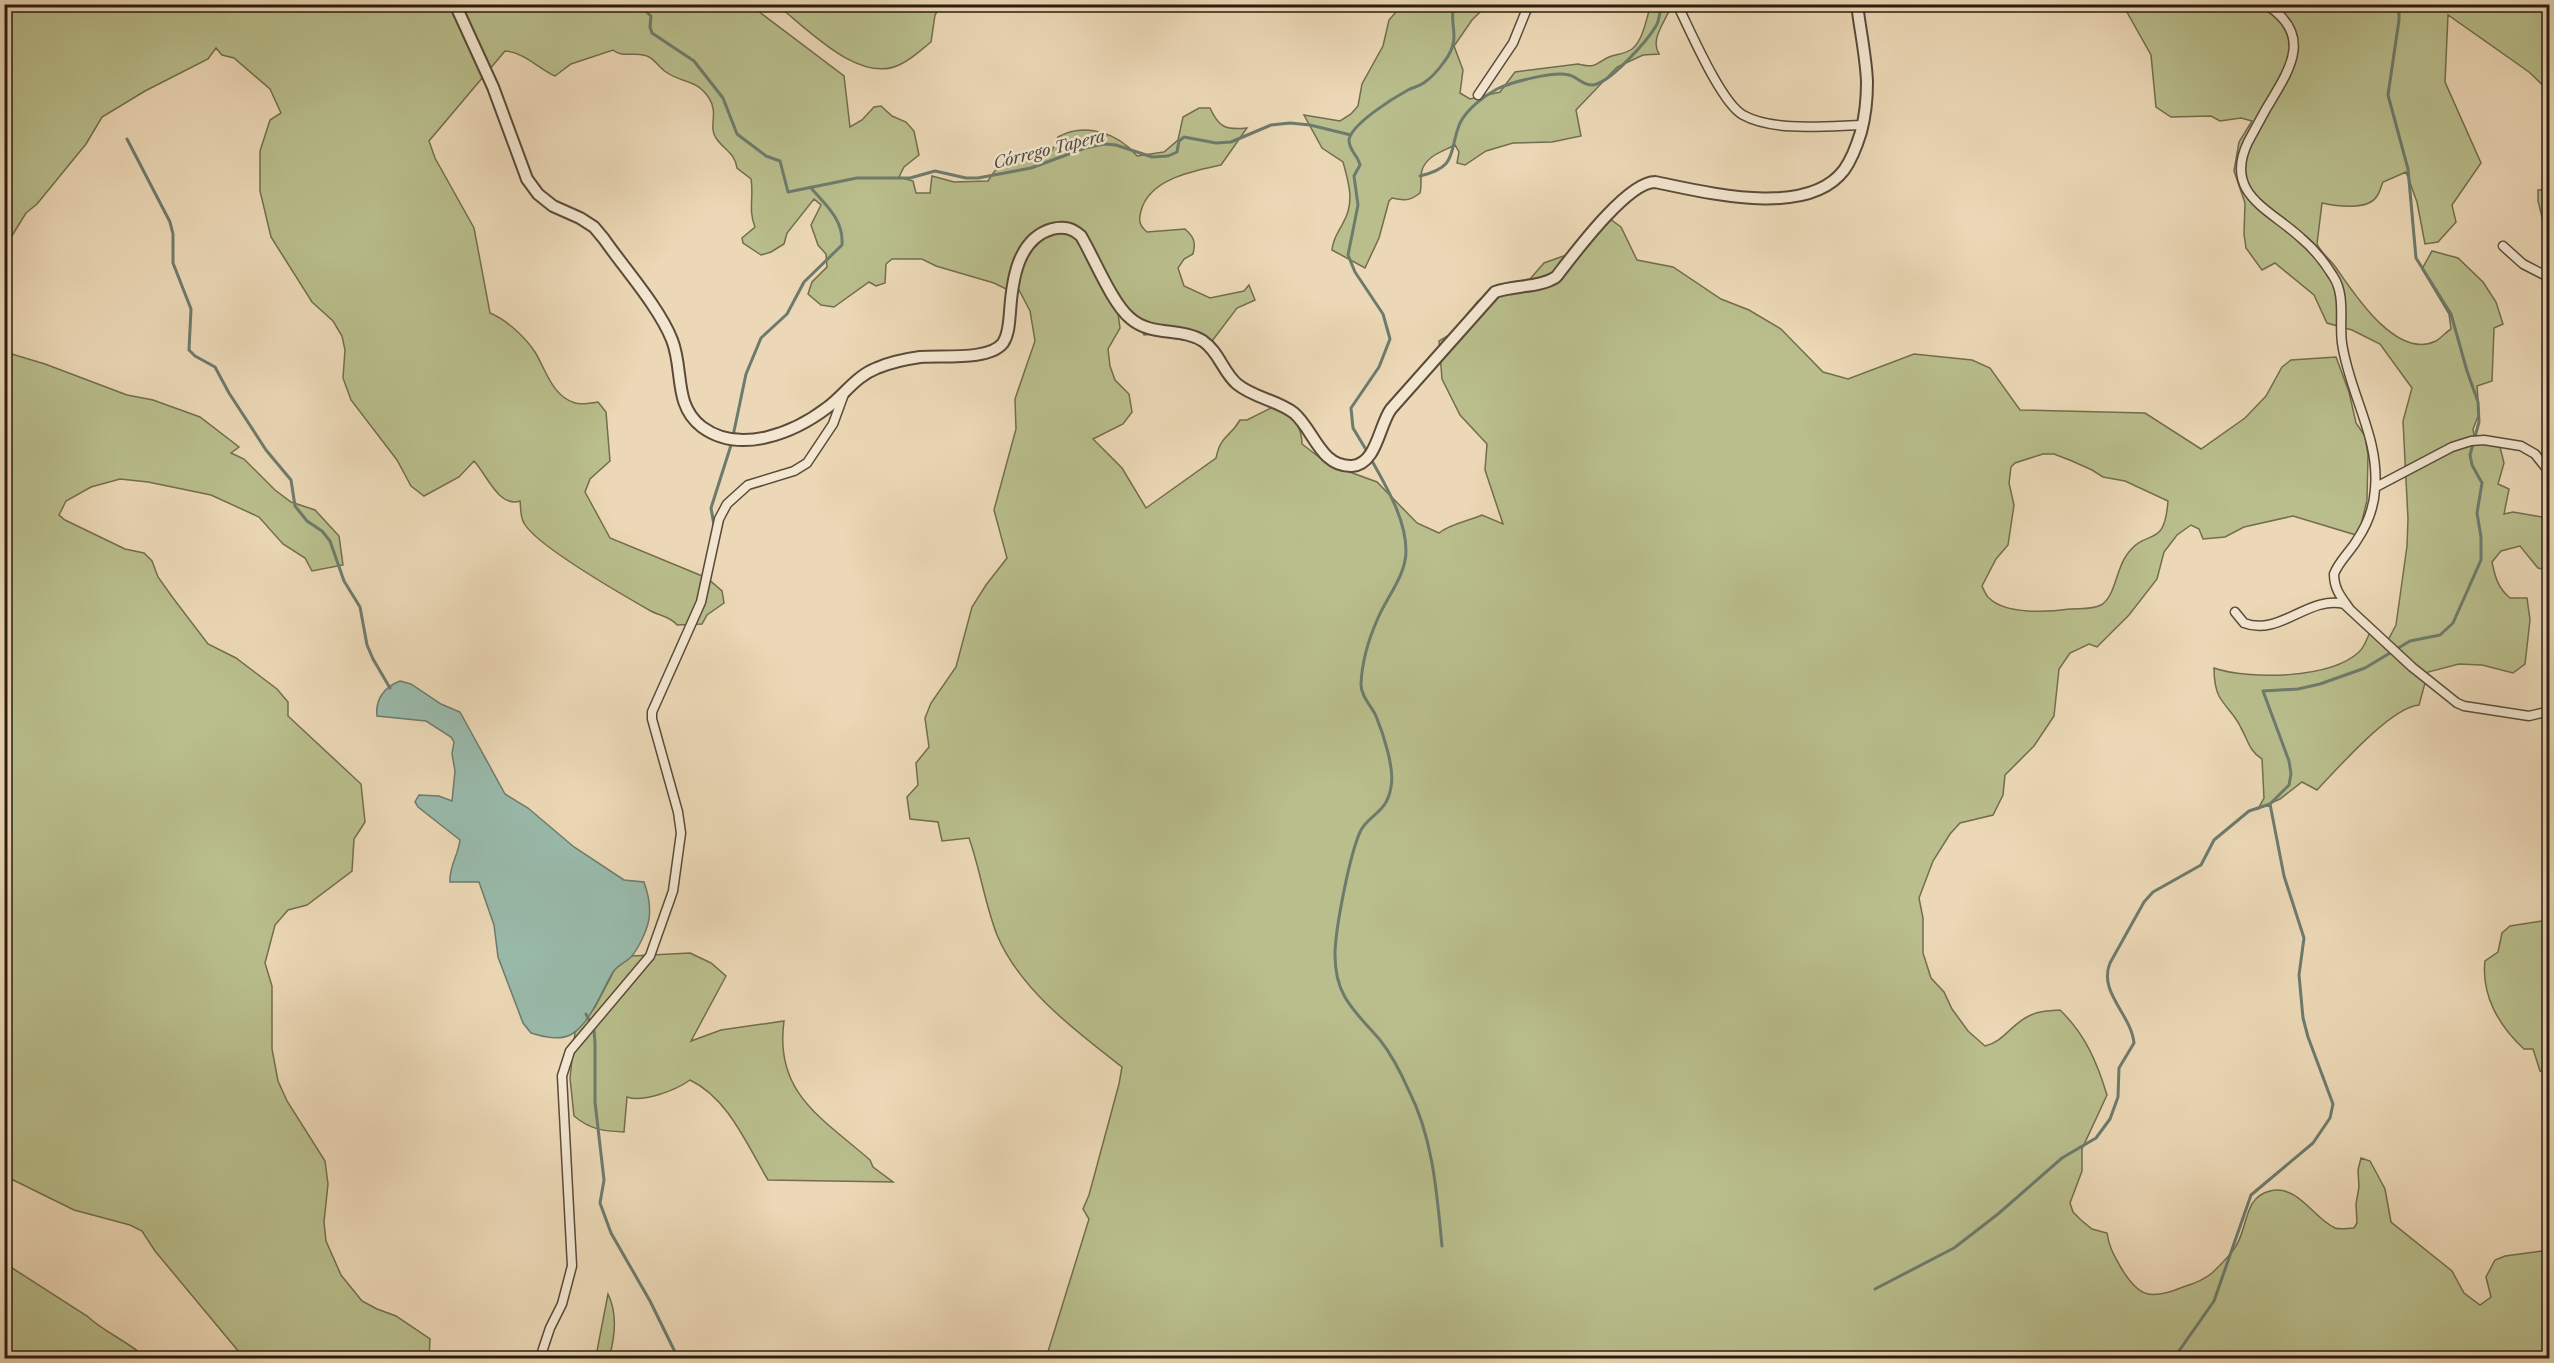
<svg xmlns="http://www.w3.org/2000/svg" width="2554" height="1363" viewBox="0 0 2554 1363" font-family="'Libre Caslon Text',serif">
  <style>
    .green { fill: #b9be8c; stroke: #726d4e; stroke-width: 1.5; fill-rule: evenodd }
    .water { fill: #99baab; stroke: #6d7b6d; stroke-width: 1.5 }
    .lines { fill: none; stroke-linecap: round; stroke-linejoin: round }
    .stream { stroke: #6d7b6d; stroke-width: 3 }
    .minor-casing { stroke: #5a4b39; stroke-width: 11 }
    .tertiary-casing { stroke: #5a4b39; stroke-width: 14 }
    .minor { stroke: #f3e6d0; stroke-width: 8 }
    .tertiary { stroke: #f3e6d0; stroke-width: 10 }
    .labels { text-anchor: middle; stroke-width: 5; stroke-linejoin: round; paint-order: stroke }
    .water-label { font-size: 16px; font-style: italic; fill: #4b4b3e; stroke: #f3e6d0 }
  </style>
  <rect width="100%" height="100%" fill="#ecd8b6"/>
  <filter id="stains"><feTurbulence type="fractalNoise" baseFrequency=".00333" numOctaves="4"/><feColorMatrix values="0 0 0 0 .2 0 0 0 0 .09 0 0 0 0 .02 0 0 0 .5 -.17"/></filter>
  <radialGradient id="worn" r=".72"><stop offset=".6" stop-color="#630" stop-opacity="0"/><stop offset="1" stop-color="#630" stop-opacity=".3"/></radialGradient>
  <path class="green" d="M5,5H750L844,76L850,127L862,120L874,107L881,106L892,116L906,122L914,131L919,155L904,167L899,177L913,181L916,193H930L932,176L954,182L988,181C1010,144 1024,165 1052,151L1058,137C1085,122 1118,133 1137,156L1164,152L1178,140L1183,117L1199,108H1210C1219,128 1226,130 1247,128L1221,165C1193,171 1149,179 1141,211C1138,221 1140,226 1147,232L1185,229C1194,237 1196,242 1193,254L1184,259L1178,268L1184,286L1210,298L1244,291L1249,285L1255,300L1237,308L1206,349C1191,340 1180,339 1164,337C1156,335 1153,333 1144,335L1142,330L1118,313L1120,328L1108,349L1110,366L1115,380L1129,394L1132,412L1123,424L1093,439L1122,468L1146,508L1216,458C1221,434 1229,439 1240,420H1247L1273,407C1291,416 1302,423 1302,444L1328,464L1377,482L1417,523L1439,533C1450,524 1469,521 1482,515L1503,524L1485,470L1487,444L1460,415L1442,379L1439,341L1451,334L1478,301L1498,285L1530,279L1544,263L1569,254L1603,214L1621,227L1637,260L1673,267L1721,299L1749,310L1781,329L1823,372L1848,379L1914,354L1972,360L1990,368L2020,410L2145,413L2201,449L2245,418L2266,396L2282,367L2291,360L2336,357L2349,392L2356,423L2365,436L2368,455L2367,500L2360,529L2356,535L2293,516L2244,527L2225,537L2203,539L2199,529L2191,525L2177,535L2164,552L2157,579L2129,615L2097,647L2089,644L2070,653L2059,669L2054,716L2034,746L2005,775L2003,795L1993,815L1960,823L1950,834L1933,861L1919,898L1923,918V953L1931,978L1944,992L1952,1009L1968,1031L1985,1046C2003,1042 2011,1025 2027,1017C2037,1011 2048,1011 2060,1010C2085,1034 2097,1062 2107,1095L2082,1149V1171L2070,1203L2073,1212L2081,1220L2092,1229L2107,1233C2109,1247 2114,1255 2120,1266C2138,1297 2150,1301 2183,1287C2193,1284 2204,1280 2212,1273C2219,1266 2231,1255 2236,1246C2248,1227 2244,1197 2270,1191C2298,1184 2314,1219 2335,1228C2340,1230 2348,1228 2354,1228L2357,1223L2356,1204L2359,1187L2358,1170L2361,1158L2370,1161L2377,1174L2385,1189L2391,1222L2452,1271L2464,1293L2480,1305L2491,1297L2486,1277L2495,1260L2505,1256L2549,1250V1358H1046L1089,1219L1083,1209L1089,1195L1119,1084L1122,1067C1076,1031 1020,990 997,935C985,904 980,869 969,838L942,841L938,822L910,819L907,797L918,785L916,763L929,747L925,718L931,703L956,667L972,607L986,585L1007,558L994,510L1016,429L1015,399L1035,341L1030,311L1019,290H1008L994,283L936,266L922,259H892L886,264L885,283L876,286L869,282L834,307L821,305L808,294L812,282L827,267L826,254L818,245L811,225L821,205L814,199L787,233L784,244L771,252L761,255L743,243L742,238L755,227C748,211 754,196 751,179L737,168C735,153 724,150 716,138C708,127 719,113 709,98C695,78 683,84 666,72C660,68 655,60 649,57C638,50 623,59 613,50L571,64L555,76C538,68 523,52 505,51L429,141L435,158L474,228L490,313C507,320 525,337 535,352C546,370 552,396 575,403C581,405 591,403 598,402L606,412L610,461L590,479L585,492L610,538L707,578L722,591L724,603L707,615L702,624L677,625C670,616 659,616 649,610C623,595 536,546 524,523C520,517 521,508 520,501C499,508 487,475 474,461L459,477L424,496L411,486L397,460L351,400L343,378L345,350L342,336L333,321L312,302L271,237L260,191V151L270,120L281,113L270,89L234,58L222,55L216,48L208,59L145,91L102,117L86,144L37,204L26,213L5,247ZM2043,454H2054L2072,461L2092,470L2103,477L2125,481L2168,501C2164,552 2147,525 2126,556C2116,570 2115,597 2101,605C2092,610 2079,608 2070,609C2049,612 2006,615 1989,598C1986,596 1984,590 1982,586L1996,559L2008,545L2014,505L2009,483L2011,467L2015,463Z
    M777,5H941L935,15L931,42C922,49 912,59 901,64C860,86 807,28 777,5Z
    M1402,5H1487L1472,20L1454,46L1463,70L1460,93L1470,99L1500,92L1515,72L1578,64C1598,69 1595,63 1609,57C1617,54 1625,54 1632,49C1644,39 1646,18 1651,5H1667L1670,9C1664,23 1650,40 1659,54L1643,55L1617,67L1576,110L1581,136L1552,142L1513,143L1486,151L1465,165L1457,163L1459,152L1455,145C1444,151 1427,155 1422,170C1420,177 1422,186 1420,193C1410,201 1404,201 1392,198L1389,201L1379,238L1365,268L1332,250C1333,238 1338,233 1343,223C1355,203 1349,183 1343,162L1322,148L1304,115L1340,121L1351,114L1358,106L1362,84L1383,46L1389,20Z
    M2123,5H2549V91L2529,72L2448,15L2445,82L2481,163L2452,205L2456,222L2438,242L2425,244L2417,202L2406,172L2383,182C2381,186 2380,192 2377,196C2368,211 2336,206 2322,203L2317,244C2322,254 2331,260 2337,269C2355,295 2397,360 2436,341C2441,338 2446,332 2451,329L2449,314L2422,269L2432,251L2458,258L2483,282L2496,302L2503,324L2494,328L2492,381L2477,386L2479,414L2473,429L2475,441L2500,447L2504,463L2498,484L2509,489L2504,514L2513,512L2542,517L2549,553V571L2538,568L2520,546L2501,551L2492,562C2495,577 2498,588 2510,598H2527L2530,620L2525,664L2513,673L2482,665L2459,664L2428,672L2419,705C2391,707 2337,769 2317,790L2302,782L2280,799L2258,809L2264,798L2262,759C2249,751 2248,740 2241,728C2236,716 2225,707 2219,696C2215,688 2214,677 2214,668C2248,680 2330,679 2359,652C2365,647 2368,635 2372,628L2388,640L2396,625L2407,546L2408,519L2403,421L2412,388L2380,344L2352,330L2327,323L2314,295L2275,263L2262,270L2246,248L2244,234L2245,203L2234,171L2239,142L2252,121L2241,118L2220,121L2211,116L2171,117L2156,107L2151,55Z
    M2549,189H2550L2549,245L2538,201V190Z
    M5,352L45,364L127,395L153,400L200,417L239,447L231,453L244,459L275,490L291,502L315,510L339,536L343,565L312,571L305,558L283,544L259,517L211,495L148,482L120,479L91,487L66,501L59,515L65,520L125,549L144,553L152,561L158,577L173,598L208,644L236,658L277,689L288,702V716L361,784L365,822L354,839L352,871L307,905L288,910L275,925L265,963L272,986V1049L278,1081L287,1101L325,1161L328,1184L324,1222L326,1241L341,1275L362,1301L377,1309L396,1316L430,1339L429,1358H244L155,1251L142,1231L130,1225L74,1210L5,1176Z
    M2549,920H2550L2549,1075L2540,1071L2533,1049H2524C2499,1026 2481,995 2485,961L2498,952L2502,933L2510,926Z
    M690,953L711,963L726,976L691,1041L721,1030L784,1021C774,1093 822,1118 870,1160L873,1167L893,1182L768,1180C747,1145 728,1098 690,1080C676,1090 643,1103 627,1097L624,1132C603,1131 591,1130 574,1116L570,1078L575,1032L595,1007L615,969L632,956Z
    M4,1227L9,1266L87,1316C105,1333 128,1341 146,1358H5Z
    M608,1294C618,1314 615,1337 609,1358H592L597,1351Z"/>
  <path class="water" d="M400,681L411,684L441,704L460,712L505,794L528,808L574,847L624,880L644,882C648,893 651,906 649,919C647,930 639,948 631,957C626,962 618,965 613,972C602,990 591,1022 572,1034C560,1041 544,1037 531,1033L523,1023L498,957L494,925L479,882H450C449,866 458,856 460,840L418,807L415,802L419,795L439,796L452,801L455,771L452,754L454,742L451,737L426,721L377,716C375,700 384,687 400,681Z"/>
  <g class="lines">
    <path class="stream" d="M638,4L651,16L650,27L652,33L694,61L723,98L737,134L766,156L780,161L788,192L857,178H910L935,171L966,178H978L1031,168L1085,148L1104,144L1116,145L1152,157L1168,156L1177,152L1179,141L1184,137L1216,143L1231,142L1271,125L1290,123L1310,125L1351,135
      M127,139L170,222L173,234V263L191,309L189,350L195,356L215,367L229,393L266,450L291,480L295,506L307,521L322,531L330,541L344,581L360,607L367,645L373,659L390,688
      M1420,176C1459,167 1448,152 1460,123C1467,109 1484,96 1497,89C1512,82 1553,71 1569,75C1578,77 1583,86 1593,85C1610,83 1647,41 1656,26C1660,19 1659,12 1662,4
      M733,436L746,374L761,338L787,314L804,282L842,245C844,220 826,205 811,188
      M1368,453L1353,428L1351,408L1379,367L1390,339L1383,314L1355,272L1348,255L1358,205L1354,176L1360,165C1358,155 1349,151 1349,140C1351,124 1395,97 1408,90C1414,87 1420,86 1425,82C1432,77 1439,69 1444,62C1463,37 1448,27 1454,4
      M1371,459C1386,486 1406,519 1406,551C1406,575 1387,597 1378,618C1369,638 1362,661 1361,684C1361,697 1371,705 1376,716C1383,733 1395,769 1391,787C1387,813 1370,814 1361,830C1350,852 1335,930 1335,955C1335,997 1355,1011 1380,1040C1392,1055 1401,1073 1409,1091C1433,1138 1437,1194 1442,1246
      M714,525L711,508L732,442
      M586,1014L594,1030L595,1043V1102L604,1180L600,1203L611,1233L650,1301L678,1358
      M1875,1289L1954,1248L1998,1214L2062,1158L2096,1138L2110,1119L2118,1097L2119,1068L2134,1043C2131,1014 2098,992 2110,963L2144,902L2153,892L2201,865L2214,840L2249,811L2270,804L2289,785L2291,774L2289,761L2263,691L2298,689L2320,684L2365,668L2410,641L2440,635L2453,623L2481,560V537L2477,513L2482,483L2472,465L2470,455L2479,422L2478,402L2467,371L2451,314L2416,258L2408,169L2388,95L2399,20V4
      M2174,1358L2214,1301L2251,1195L2313,1143L2330,1118L2333,1104L2308,1037L2303,1018L2299,975L2304,938L2284,876L2270,804"/>
    <g class="minor-casing">
      <path id="minor" d="M1677,4C1690,30 1721,103 1743,115C1774,132 1827,126 1862,125
        M2265,4C2316,35 2288,72 2266,109C2260,120 2254,131 2248,142C2223,194 2270,209 2301,238C2313,248 2325,263 2333,276C2346,295 2339,322 2342,343C2349,393 2380,438 2375,489C2374,508 2367,525 2357,540C2350,552 2339,561 2334,574C2334,589 2341,597 2349,608
        M1478,95L1513,43L1526,11L1531,4
        M2503,246L2523,264L2550,278
        M2376,487L2452,447L2471,441L2484,440L2521,446L2535,454L2550,473
        M2235,612L2244,623C2279,637 2309,595 2344,604L2412,667L2457,703L2464,706L2529,716L2550,711
        M540,1358L550,1328L562,1304L572,1266L562,1076L570,1051L650,956L673,891L681,833L678,812L652,719V712L701,602L719,519L727,504L748,485L794,471L807,463L833,424L844,394"/>
    </g>
    <g class="tertiary-casing">
      <path id="tertiary" d="M455,4L493,87L527,179L538,194L553,206L580,218L594,227L604,239C624,268 659,307 672,340C684,370 673,405 702,427C740,455 794,433 828,407C845,394 856,376 877,368C891,362 906,359 920,357C942,355 989,361 1003,343C1009,334 1009,322 1010,312C1012,282 1017,239 1052,229C1064,226 1072,228 1081,236C1094,258 1112,303 1130,318C1151,337 1181,327 1203,341C1219,352 1223,372 1237,384C1254,398 1277,400 1294,413C1314,430 1320,467 1352,466C1377,464 1379,425 1391,409L1495,292C1514,285 1539,288 1556,277C1574,254 1627,182 1655,182C1705,192 1807,219 1844,170C1852,159 1857,145 1861,132C1865,117 1867,98 1867,82C1866,56 1860,30 1857,4"/>
    </g>
    <use href="#minor" class="minor"/>
    <use href="#tertiary" class="tertiary"/>
  </g>
  <g class="labels">
    <g class="water-label">
      <text transform="translate(1049 149) rotate(-14)" y="6">Córrego Tapera</text>
    </g>
  </g>
  <rect width="2554" height="1363" fill="none" stroke="#ecd8b6" stroke-width="24"/>
  <rect x="6" y="6" width="2542" height="1351" fill="none" stroke="#2a1c0f" stroke-width="3"/>
  <rect x="12" y="12" width="2530" height="1339" fill="none" stroke="#2a1c0f" stroke-width="1.5"/>
  <rect width="100%" height="100%" filter="url(#stains)"/>
  <rect width="100%" height="100%" fill="url(#worn)"/>
</svg>
